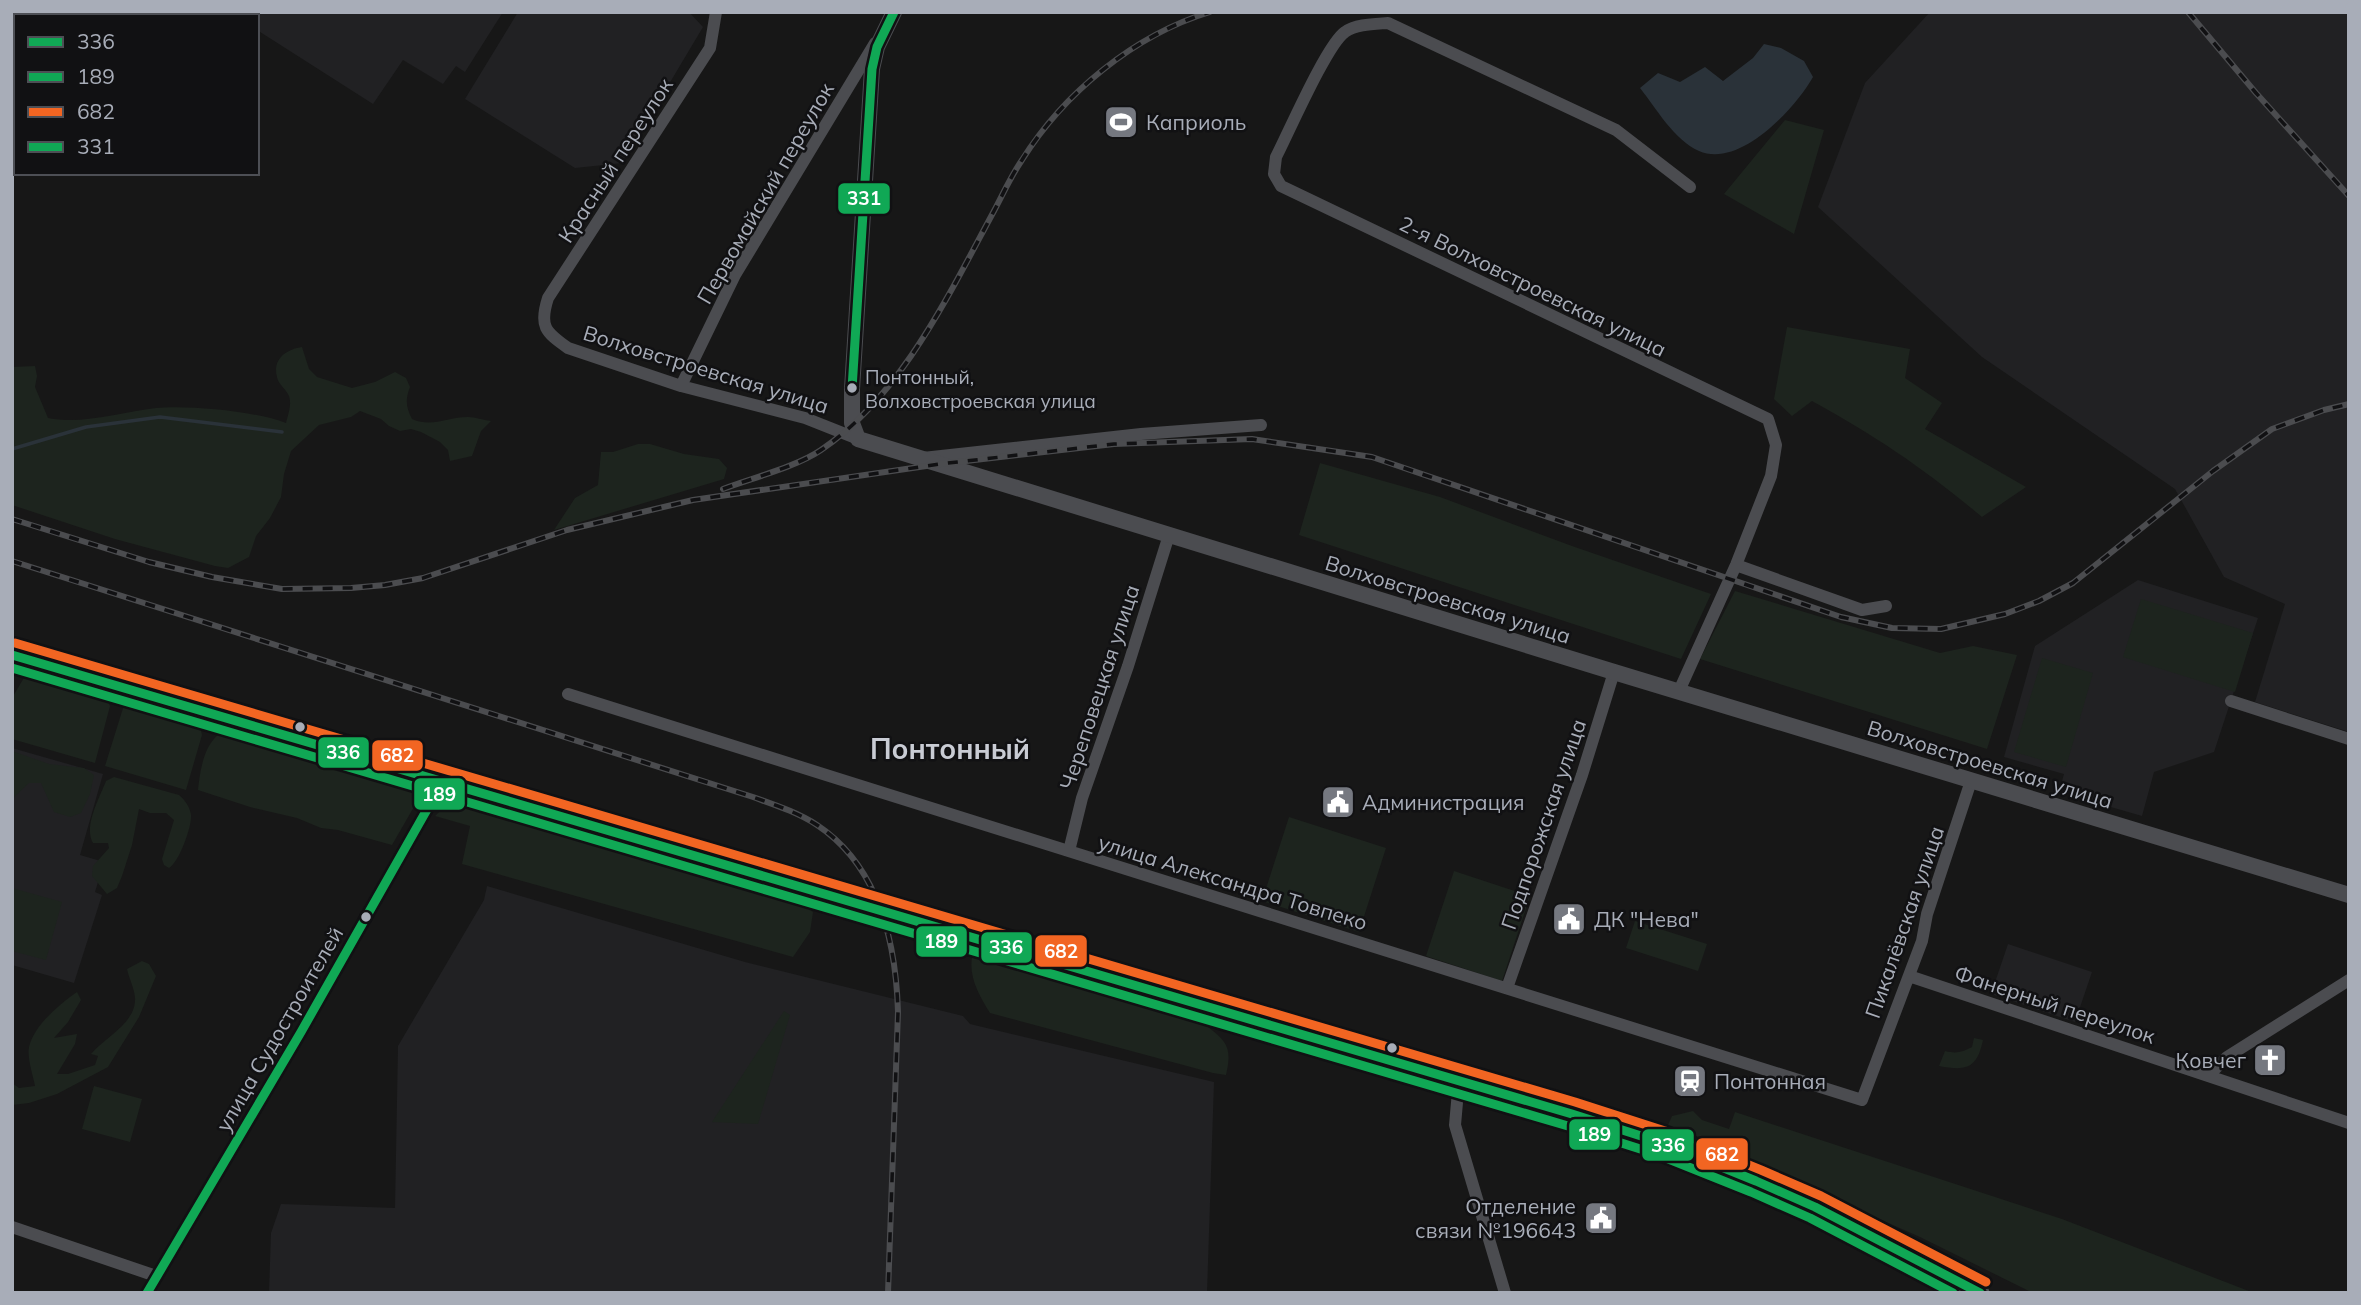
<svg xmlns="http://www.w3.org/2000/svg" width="2361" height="1305" font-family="Mulish,sans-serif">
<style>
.built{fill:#212123}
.green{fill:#1d241e}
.water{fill:#2a3239}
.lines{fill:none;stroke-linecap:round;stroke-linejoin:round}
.stream{stroke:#2a3239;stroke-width:3.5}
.minor{stroke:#4b4c50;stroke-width:12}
.tertiary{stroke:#4b4c50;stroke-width:16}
.primary{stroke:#4d4f52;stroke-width:19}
.rail-casing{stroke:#4b4c4f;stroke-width:6}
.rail{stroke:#111113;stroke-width:3.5;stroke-dasharray:10;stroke-linecap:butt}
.bus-1-casing{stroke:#111113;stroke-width:14}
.bus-2-casing{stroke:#111113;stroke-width:14}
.bus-3-casing{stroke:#111113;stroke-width:14}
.bus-4-casing{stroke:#111113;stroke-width:14}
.bus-1{stroke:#10a855;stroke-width:9}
.bus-2{stroke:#10a855;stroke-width:9}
.bus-3{stroke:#f26522;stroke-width:9}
.bus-4{stroke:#10a855;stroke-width:9}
.bus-dot{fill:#a8adb8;stroke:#111113;stroke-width:2.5}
.labels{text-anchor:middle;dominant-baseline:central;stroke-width:5;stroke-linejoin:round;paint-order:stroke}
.bus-label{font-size:19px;fill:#a8adb8;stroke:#111113;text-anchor:start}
.poi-label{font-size:21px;fill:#a8adb8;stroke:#111113;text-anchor:start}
.street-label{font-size:21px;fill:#a8adb8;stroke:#111113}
.district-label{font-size:28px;font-weight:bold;fill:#c9ccd4;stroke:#111113}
.line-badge{stroke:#111113;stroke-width:2.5}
.badge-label{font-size:19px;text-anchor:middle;font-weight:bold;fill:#fff}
</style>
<rect width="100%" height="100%" fill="#171717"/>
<path class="built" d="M 230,12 L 503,12 L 465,72 L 456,66 L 443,84 L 403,60 L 373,104 L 257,30 L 257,16 L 236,16 Z
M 518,12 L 689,12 L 703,27 L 622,163 L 575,168 L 465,99 Z
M 1930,12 L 2349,12 L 2349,732 L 2255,702 L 2285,604 L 2224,577 L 2175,489 L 1982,357 L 1818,207 L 1865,83 Z
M 2138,580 L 2258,618 L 2214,752 L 2154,772 L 2142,816 L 2059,792 L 2064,774 L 2004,757 L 2035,646 Z
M 12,748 L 103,774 L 80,855 L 104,862 L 95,892 L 102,895 L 74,983 L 12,965 Z
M 487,886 L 745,962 L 963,1016 L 970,1024 L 1214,1082 L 1207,1293 L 269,1293 L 271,1233 L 281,1204 L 395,1208 L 398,1046 L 484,900 Z
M 2008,944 L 2092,972 L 2075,1022 L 1991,994 Z"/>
<path class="green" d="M 1785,120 L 1824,130 L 1794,234 L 1724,194 Z
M 1787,327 L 1910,349 L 1905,378 L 1942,403 L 1925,429 L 2026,487 L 1982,517 C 1926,470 1876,436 1812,401 L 1792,416 L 1774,399 Z
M 302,347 L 309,369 L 317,377 L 352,388 L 375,382 L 395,372 L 406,378 L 410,387 C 405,400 406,407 412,419 C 432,428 447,417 468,417 C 475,417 483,420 491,421 L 481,431 L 472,456 L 450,461 L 448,450 L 440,442 L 421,432 L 411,429 L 400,431 L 389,426 L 381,419 L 360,411 L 351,417 L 319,425 L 291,451 L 284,474 L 281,497 L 270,518 L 256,536 L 249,557 L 228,568 L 215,566 L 115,539 L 12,505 L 12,367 L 35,366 L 37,376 L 35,387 L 48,418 C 83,425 121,412 156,408 C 189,405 255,411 286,423 C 288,415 292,404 289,396 C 286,389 278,384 277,377 C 272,359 287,349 302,347 Z
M 638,444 L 650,444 L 684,454 L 719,459 L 727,468 L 724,479 L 554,530 L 575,498 L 598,485 L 601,452 L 613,452 Z
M 1320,463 L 1440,497 L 1572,546 L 1711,594 L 1681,659 L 1299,535 Z
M 1735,591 L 1940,653 L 1973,646 L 2017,655 L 1987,749 L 1700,659 Z
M 2141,599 L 2253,633 L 2235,692 L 2123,657 Z
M 2042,658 L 2093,673 L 2066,767 L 2014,752 Z
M 25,676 L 69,686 L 107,699 L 110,706 L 95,763 L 12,739 L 12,698 Z
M 124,705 L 134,705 L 200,726 L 202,735 L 186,790 L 105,766 Z
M 223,732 L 409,786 L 417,796 L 415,805 L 392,845 L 338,830 L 321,828 L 297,818 L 250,807 L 198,790 C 200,771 204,741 223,732 Z
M 12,751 L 49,764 L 84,768 L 94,775 L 90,794 L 81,813 L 70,817 L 54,812 L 41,783 L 29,783 L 12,799 Z
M 114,777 L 179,795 C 185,800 190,807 191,815 C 192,827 179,862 169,868 L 164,865 L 162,859 L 174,820 L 166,813 L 150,813 L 139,809 L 132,845 L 122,876 L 117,888 L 107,894 L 92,876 L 93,866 L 109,848 L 108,843 L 93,843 C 83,827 100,797 106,781 Z
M 451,801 L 467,802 L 797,900 L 813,912 L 810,932 L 793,957 L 462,864 L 470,826 L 435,816 Z
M 1289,817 L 1386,848 L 1359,932 L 1262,901 Z
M 1454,871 L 1530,896 L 1502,981 L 1426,956 Z
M 12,888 L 62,902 L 46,960 L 12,951 Z
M 1635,921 L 1707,944 L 1698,971 L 1626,948 Z
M 973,953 L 1208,1027 C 1228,1042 1232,1049 1226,1075 L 1213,1073 L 990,1013 C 979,995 967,975 973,953 Z
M 142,961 L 149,964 L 156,976 L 139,1017 L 108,1067 L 57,1094 L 29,1103 L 12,1105 L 12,1083 L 19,1088 L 35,1086 C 33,1075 27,1058 29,1047 C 34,1025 60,1004 77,992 L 81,1000 L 68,1022 L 54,1038 L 77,1034 L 75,1044 L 57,1074 L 68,1074 L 95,1065 L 98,1056 L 91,1054 C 105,1037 137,1023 135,997 C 134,988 129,978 127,969 Z
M 784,1011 L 790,1015 L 758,1124 L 712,1122 Z
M 1974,1038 L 1983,1040 C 1977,1069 1966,1071 1939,1066 L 1945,1051 C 1957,1054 1962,1052 1972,1047 Z
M 94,1086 L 142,1099 L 130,1142 L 82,1129 Z
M 1693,1111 L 1702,1120 L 1729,1129 L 1735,1112 L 2062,1219 L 2254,1293 L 2033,1293 L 1920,1237 L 1816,1191 L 1665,1132 L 1672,1116 Z"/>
<path class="water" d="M 1764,44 L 1781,48 L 1804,61 L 1813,77 C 1795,109 1739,169 1699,151 C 1674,140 1656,108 1640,88 L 1658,73 L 1680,82 L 1705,67 L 1723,81 L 1753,58 Z"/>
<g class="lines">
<path class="stream" d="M 12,449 L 86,427 L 160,417 L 282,432"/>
<path class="minor" d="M 716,12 L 710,48 L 548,298 C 539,326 545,332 568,348 L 681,386 L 805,418 L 858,439
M 681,386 L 735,275 L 875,43
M 923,458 L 1141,434 L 1261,425
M 1736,565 L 1862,610 L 1886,606
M 1679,691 L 1736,565 L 1771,476 L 1776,445 L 1768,419 L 1281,186 L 1274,174 L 1276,157 C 1288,134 1327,44 1345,32 C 1356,24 1375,24 1388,23 L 1616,130 L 1690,187
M 568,694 L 1862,1100 L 1922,941 L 1927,914 L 1971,781
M 2231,701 L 2349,739
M 1069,851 L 1082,798 L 1128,666 L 1169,535
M 1909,976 L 2349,1123
M 1507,988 L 1582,775 L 1614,672
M 2208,1076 L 2227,1057 L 2349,980
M 1459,1080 L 1455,1125 L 1505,1293
M 12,1227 L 156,1276
M 147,1293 L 301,1032 L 442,783"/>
<path class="tertiary" d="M 894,12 L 877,47 L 872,69 L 852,389 L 852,423 L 858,439 L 1614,672 L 2349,895"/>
<path class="primary" d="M 12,655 L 1061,965 L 1572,1114 L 1660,1142 L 1756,1181 L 1815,1207 L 1980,1293"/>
<g class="rail-casing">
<path id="rail" d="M 2188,12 L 2256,93 L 2349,196
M 723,489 C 752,478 796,467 821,450 C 902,395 949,294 994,211 C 1003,194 1011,176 1022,160 C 1064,93 1134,35 1210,12
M 12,519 L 149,562 L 212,577 L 282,589 L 351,588 L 385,585 L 423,578 L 567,530 L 693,500 L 940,464 L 1114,444 L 1252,439 L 1372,457 L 1841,617 L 1892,628 L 1941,629 L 2005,614 L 2039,601 L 2073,583 L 2213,471 L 2272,429 L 2324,410 L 2349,404
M 12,561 L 753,797 C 775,805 797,812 817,825 C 879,866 896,943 898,1012 L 888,1293"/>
</g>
<use href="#rail" class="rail"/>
<g class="bus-1-casing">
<path id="bus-1" d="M 12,655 L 1572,1114 L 1660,1142 L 1756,1181 L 1815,1207 L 1980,1293
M 147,1293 L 301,1032 L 442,783"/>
</g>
<g class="bus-2-casing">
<path id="bus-2" d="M 12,668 L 1568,1126 L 1656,1154 L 1751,1192 L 1810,1218 L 1953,1293"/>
</g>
<g class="bus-3-casing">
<path id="bus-3" d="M 15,643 L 1575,1102 L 1665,1131 L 1761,1170 L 1821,1196 L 1986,1282"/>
</g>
<g class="bus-4-casing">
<path id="bus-4" d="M 852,389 L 872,69 L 877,47 L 894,12"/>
</g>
<use href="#bus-1" class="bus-1"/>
<use href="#bus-2" class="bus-2"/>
<use href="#bus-3" class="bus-3"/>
<use href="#bus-4" class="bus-4"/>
</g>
<defs>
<g id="stadium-square" transform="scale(1.75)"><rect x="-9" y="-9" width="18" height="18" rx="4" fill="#757880" stroke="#111113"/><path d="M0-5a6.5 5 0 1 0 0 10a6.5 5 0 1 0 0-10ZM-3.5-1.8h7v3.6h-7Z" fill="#fff"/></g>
<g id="civic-square" transform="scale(1.75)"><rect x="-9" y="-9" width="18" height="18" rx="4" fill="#757880" stroke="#111113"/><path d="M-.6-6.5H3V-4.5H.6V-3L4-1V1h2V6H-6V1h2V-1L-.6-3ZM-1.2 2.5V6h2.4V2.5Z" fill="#fff"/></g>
<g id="church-square" transform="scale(1.75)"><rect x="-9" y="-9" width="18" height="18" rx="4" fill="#757880" stroke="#111113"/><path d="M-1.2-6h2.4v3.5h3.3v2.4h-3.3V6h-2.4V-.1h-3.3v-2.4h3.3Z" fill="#fff"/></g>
<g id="station-square" transform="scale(1.75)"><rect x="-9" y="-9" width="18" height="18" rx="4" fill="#757880" stroke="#111113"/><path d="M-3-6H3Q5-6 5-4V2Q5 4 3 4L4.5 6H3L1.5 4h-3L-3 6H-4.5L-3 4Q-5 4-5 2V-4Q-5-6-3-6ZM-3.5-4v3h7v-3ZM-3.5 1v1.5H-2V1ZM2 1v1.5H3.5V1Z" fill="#fff"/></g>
</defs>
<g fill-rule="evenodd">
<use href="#stadium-square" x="1121" y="122"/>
<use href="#civic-square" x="1338" y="802"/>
<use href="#civic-square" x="1569" y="919"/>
<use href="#church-square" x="2270" y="1060"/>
<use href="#station-square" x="1690" y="1081"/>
<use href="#civic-square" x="1601" y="1218"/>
</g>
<g class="bus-dot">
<circle cx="852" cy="388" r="6"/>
<circle cx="300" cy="727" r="6"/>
<circle cx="366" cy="917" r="6"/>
<circle cx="1392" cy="1048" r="6"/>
</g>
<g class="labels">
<g class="bus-label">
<text x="865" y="377">Понтонный,<tspan x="865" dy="24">Волховстроевская улица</tspan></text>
</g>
<g class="poi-label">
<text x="1146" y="122">Каприоль</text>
<text x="1362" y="802">Администрация</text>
<text x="1594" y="919">ДК "Нева"</text>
<text x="2246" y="1060" text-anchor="end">Ковчег</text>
<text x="1714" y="1081">Понтонная</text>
<text x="1576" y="1206" text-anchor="end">Отделение<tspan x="1576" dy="24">связи №196643</tspan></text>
</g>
<g class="street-label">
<text transform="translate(615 160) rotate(-57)">Красный переулок</text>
<text transform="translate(765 193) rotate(-60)">Первомайский переулок</text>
<text transform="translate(1533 286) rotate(26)">2-я Волховстроевская улица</text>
<text transform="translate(706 369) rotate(17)">Волховстроевская улица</text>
<text transform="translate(1448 599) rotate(17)">Волховстроевская улица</text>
<text transform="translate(1099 687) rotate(-72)">Череповецкая улица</text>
<text transform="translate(1990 764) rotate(17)">Волховстроевская улица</text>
<text transform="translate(1543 824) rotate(-71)">Подпорожская улица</text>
<text transform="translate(1233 882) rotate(17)">улица Александра Товпеко</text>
<text transform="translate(1904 922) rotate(-71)">Пикалёвская улица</text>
<text transform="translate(2055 1004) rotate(18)">Фанерный переулок</text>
<text transform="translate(279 1029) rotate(-60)">улица Судостроителей</text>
</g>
<g class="district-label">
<text x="950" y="748">Понтонный</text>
</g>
</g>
<g class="line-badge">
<rect x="837" y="182" width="54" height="33" rx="7" fill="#10a855"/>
<rect x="317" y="736" width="53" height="33" rx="7" fill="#10a855"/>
<rect x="371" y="739" width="53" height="33" rx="7" fill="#f26522"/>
<rect x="413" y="777" width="53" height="34" rx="7" fill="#10a855"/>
<rect x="915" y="925" width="53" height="33" rx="7" fill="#10a855"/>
<rect x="980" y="931" width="53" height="33" rx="7" fill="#10a855"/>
<rect x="1034" y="934" width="54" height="34" rx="7" fill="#f26522"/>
<rect x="1568" y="1118" width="53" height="33" rx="7" fill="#10a855"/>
<rect x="1641" y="1128" width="54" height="34" rx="7" fill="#10a855"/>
<rect x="1695" y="1137" width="54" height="34" rx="7" fill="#f26522"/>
</g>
<g class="badge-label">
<text x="864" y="205">331</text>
<text x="343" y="759">336</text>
<text x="397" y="762">682</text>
<text x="439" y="801">189</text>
<text x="941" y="948">189</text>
<text x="1006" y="954">336</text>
<text x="1061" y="958">682</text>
<text x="1594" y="1141">189</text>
<text x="1668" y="1152">336</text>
<text x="1722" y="1161">682</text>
</g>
<rect width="2361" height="1305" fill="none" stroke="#a8adb8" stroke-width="28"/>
<rect x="14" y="14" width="245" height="161" fill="#111113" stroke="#4d4f55" stroke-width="2"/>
<rect x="28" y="37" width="35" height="10" fill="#10a855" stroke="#4d4f55" stroke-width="2"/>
<text x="77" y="49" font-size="21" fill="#a8adb8">336</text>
<rect x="28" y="72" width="35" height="10" fill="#10a855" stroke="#4d4f55" stroke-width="2"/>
<text x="77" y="84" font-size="21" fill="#a8adb8">189</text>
<rect x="28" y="107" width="35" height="10" fill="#f26522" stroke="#4d4f55" stroke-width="2"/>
<text x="77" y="119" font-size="21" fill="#a8adb8">682</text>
<rect x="28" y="142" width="35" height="10" fill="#10a855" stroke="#4d4f55" stroke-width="2"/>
<text x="77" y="154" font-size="21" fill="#a8adb8">331</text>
</svg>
